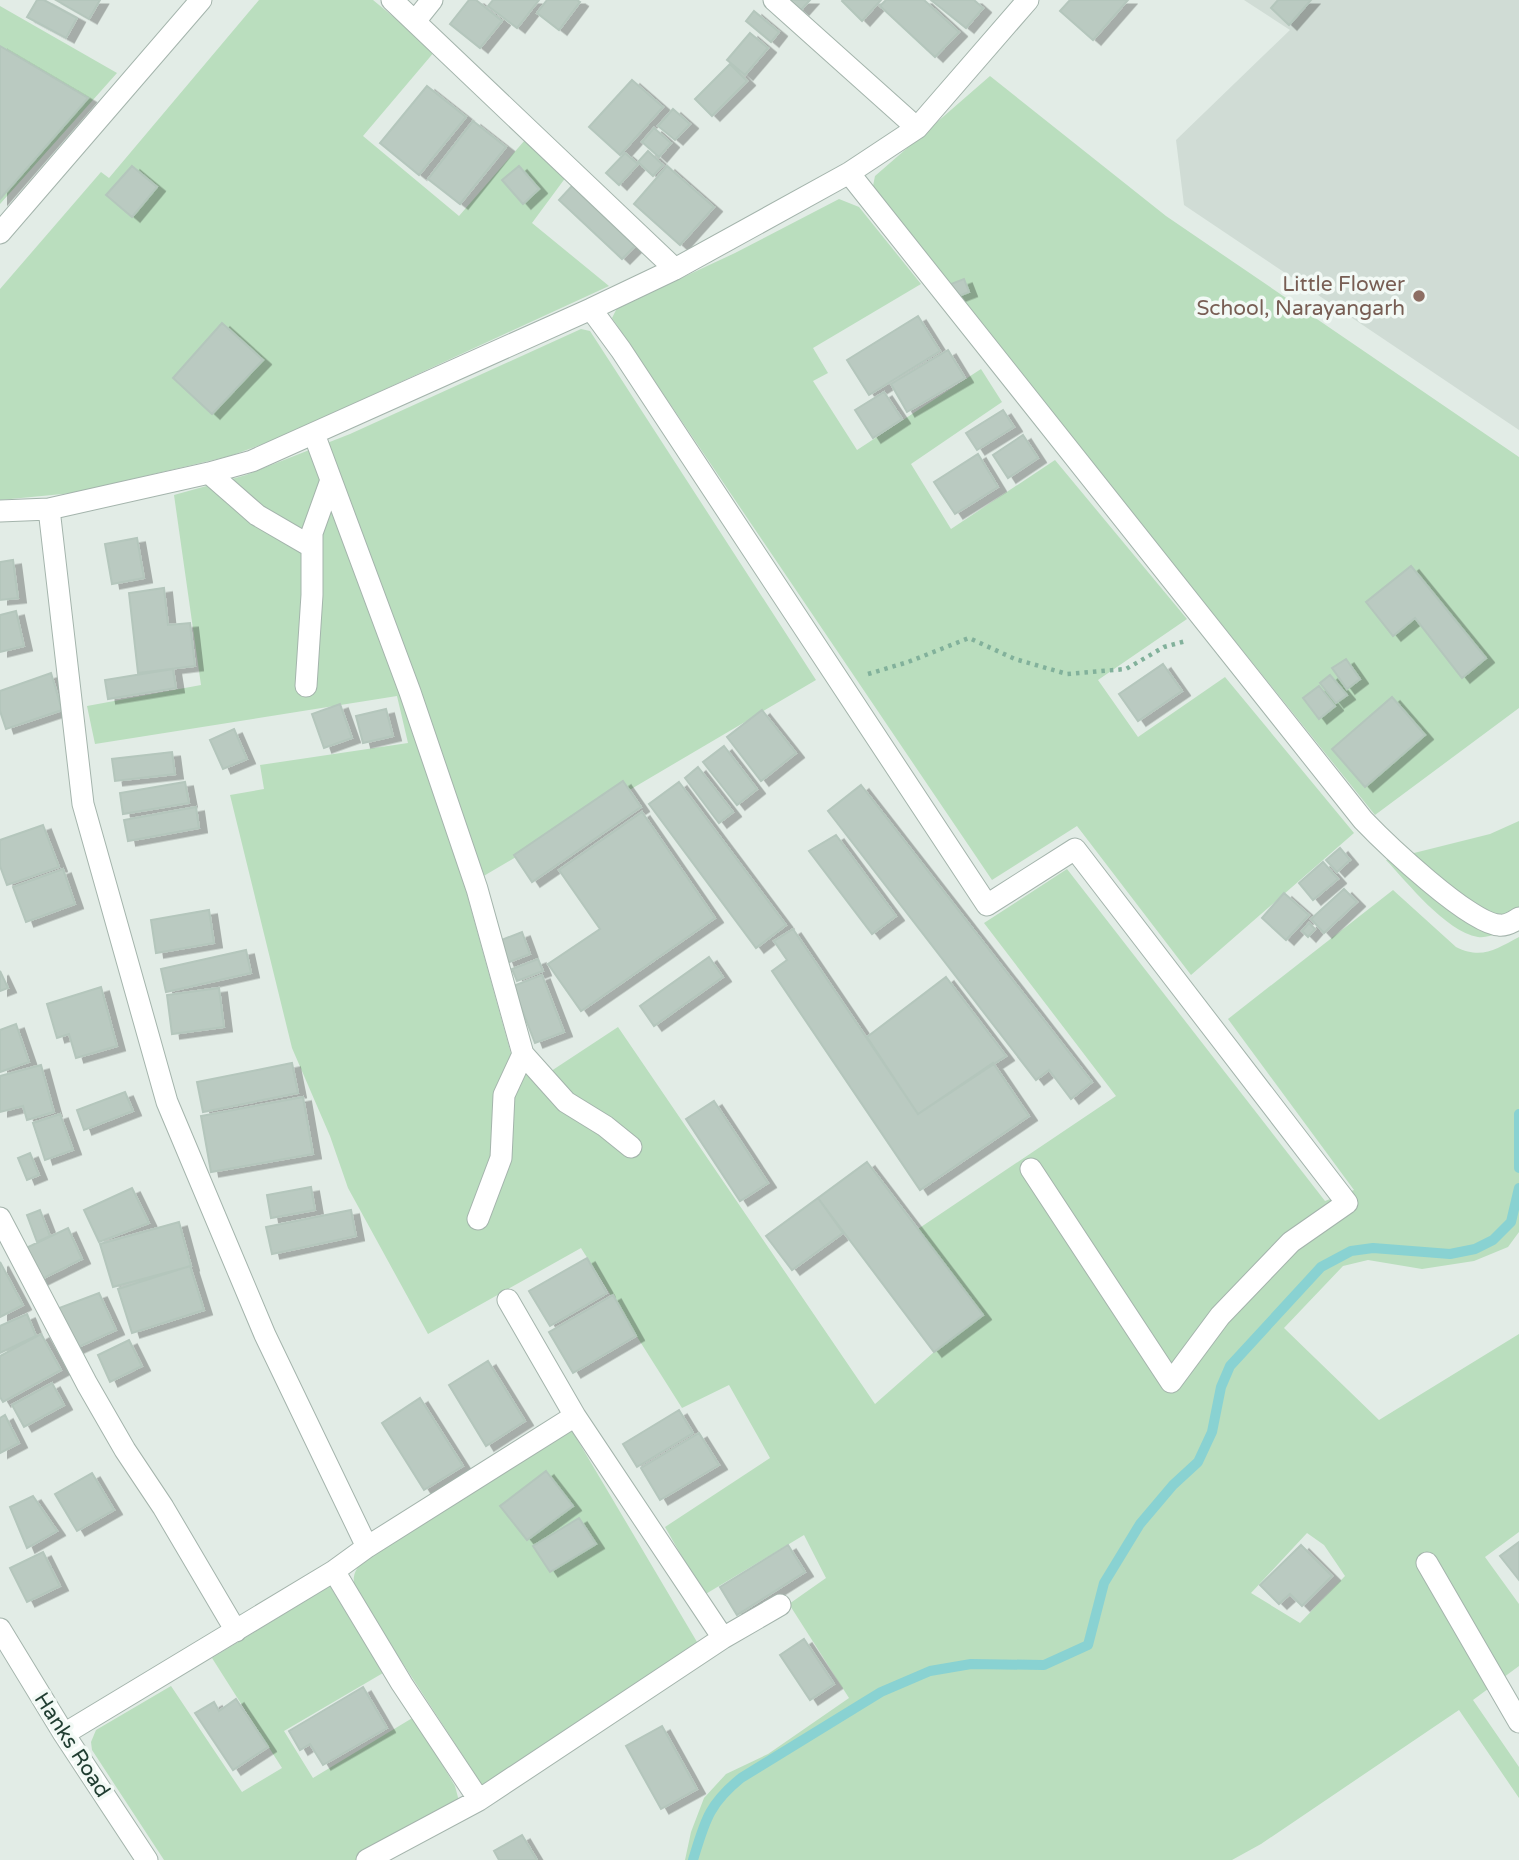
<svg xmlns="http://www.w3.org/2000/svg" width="1519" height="1860" font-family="'Varela Round',sans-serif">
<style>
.built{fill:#d0dcd5}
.green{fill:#badebe;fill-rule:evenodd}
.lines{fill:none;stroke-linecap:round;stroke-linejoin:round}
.stream{stroke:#89d2d2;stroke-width:10}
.building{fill:#bacac1;stroke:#b4c6bc;stroke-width:2;filter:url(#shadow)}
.minor-casing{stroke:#a4b4ac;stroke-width:23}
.path{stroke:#82b19b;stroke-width:4.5;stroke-dasharray:3.5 5;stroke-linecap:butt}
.minor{stroke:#fff;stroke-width:21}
.education-dot{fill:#8d6e63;stroke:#f2f9f5;stroke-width:2.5}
.labels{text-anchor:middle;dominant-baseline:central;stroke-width:7;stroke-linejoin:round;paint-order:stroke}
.education-label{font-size:21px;fill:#785e54;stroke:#f2f9f5;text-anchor:end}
.street-label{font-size:21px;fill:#213e32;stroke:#f2f9f5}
</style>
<defs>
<filter id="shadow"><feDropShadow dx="8" dy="4.5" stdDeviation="0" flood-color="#0004"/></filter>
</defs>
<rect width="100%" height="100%" fill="#e2ece6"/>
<path class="built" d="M 1244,0 L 1519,0 L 1519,430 L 1184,205 L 1176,140 L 1290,30 Z"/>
<path class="green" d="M 259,0 L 373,0 L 435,51 L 363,136 L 459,216 L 525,140 L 566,177 L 532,223 L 609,286 L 279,438 L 230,456 L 73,493 L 0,500 L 0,289 L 101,172 L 109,178 Z
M 0,6 L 117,73 L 0,204 Z
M 990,76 L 1166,216 L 1519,457 L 1519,708 L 1375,815 L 881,201 L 873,186 L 875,176 Z
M 839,199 L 859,207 L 921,284 L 813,348 L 828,373 L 813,381 L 857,450 L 981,369 L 1002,402 L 911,464 L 951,529 L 1055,460 L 1187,619 L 1098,680 L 1138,737 L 1225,677 L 1354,833 L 1191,975 L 1077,826 L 992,880 L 612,318 L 617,308 L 735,253 Z
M 581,329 L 590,331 L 816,680 L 465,887 L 513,1061 L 536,1081 L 618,1027 L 875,1404 L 934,1352 L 983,1315 L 918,1229 L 1116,1096 L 984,923 L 1067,869 L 1325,1201 L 1354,1190 L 1228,1019 L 1393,890 L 1456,947 C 1482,960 1496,949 1519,937 L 1519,1232 L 1508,1247 L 1474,1261 L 1422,1269 L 1368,1260 L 1343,1266 L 1284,1328 L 1379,1420 L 1519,1334 L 1519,1532 L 1485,1557 L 1519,1604 L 1519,1666 L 1473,1700 L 1519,1767 L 1519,1798 L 1459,1710 L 1261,1844 L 1232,1860 L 685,1860 L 691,1832 L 704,1798 L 726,1774 L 768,1754 L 849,1698 L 789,1604 L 826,1578 L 804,1535 L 704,1595 L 665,1527 L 770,1458 L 729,1385 L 682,1408 L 581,1248 L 428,1334 L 348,1188 L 330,1136 L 292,1048 L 230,795 L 264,789 L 260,765 L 408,743 L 397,696 L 95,744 L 87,706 L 201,685 L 174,495 L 246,475 L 350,434 ZM 1307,1533 L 1324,1545 L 1345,1576 L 1300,1623 L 1251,1593 Z
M 1519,821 L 1519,923 C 1508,928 1490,939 1478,937 C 1445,931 1408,883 1386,860 L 1490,834 Z
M 571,1429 L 700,1647 L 482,1785 L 359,1596 C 350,1579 353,1572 365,1558 Z
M 330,1586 L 383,1673 L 284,1731 L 313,1778 L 414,1717 L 455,1786 L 460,1805 L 389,1860 L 164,1860 L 92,1750 L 91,1742 L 96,1730 L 171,1686 L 242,1792 L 282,1768 L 212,1658 Z"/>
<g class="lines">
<path class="stream" d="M 1519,1114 L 1519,1168
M 693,1860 C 705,1821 708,1805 741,1778 L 881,1692 L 930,1671 L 971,1664 L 1044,1665 L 1088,1645 L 1104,1583 L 1140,1524 L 1173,1485 L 1198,1462 L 1212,1432 L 1221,1387 L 1230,1366 L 1321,1267 L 1351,1251 L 1373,1248 L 1450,1254 L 1475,1249 L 1493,1240 L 1511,1222 L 1519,1188"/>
</g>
<path class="building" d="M 37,0 L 44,0 L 77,18 L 66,38 L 27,17 Z
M 56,0 L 100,0 L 89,19 Z
M 469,0 L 476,0 L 502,21 L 480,48 L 450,24 Z
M 493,0 L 539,0 L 517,28 L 488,6 Z
M 547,0 L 577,0 L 580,2 L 559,30 L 537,13 Z
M 789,0 L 810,0 L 801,10 Z
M 843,0 L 881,0 L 862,21 L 842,1 Z
M 886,0 L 924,0 L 959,32 L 935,57 L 880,6 Z
M 931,0 L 974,0 L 983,8 L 966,28 Z
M 1070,0 L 1128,0 L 1093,40 L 1060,11 Z
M 1278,0 L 1311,0 L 1289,25 L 1271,8 Z
M 754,11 L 779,32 L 771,42 L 746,21 Z
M 750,33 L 768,48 L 745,75 L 727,60 Z
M 0,46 L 88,98 L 0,199 Z
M 730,64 L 747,81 L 712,116 L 695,99 Z
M 632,80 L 663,107 L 620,155 L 589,127 Z
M 427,86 L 466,117 L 419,175 L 380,143 Z
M 673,109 L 690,124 L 675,140 L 658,126 Z
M 473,121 L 506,147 L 460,204 L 428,179 Z
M 654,128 L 671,143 L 659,157 L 642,142 Z
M 648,151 L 663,165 L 653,176 L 638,162 Z
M 625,153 L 638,164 L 619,185 L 606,173 Z
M 132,166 L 157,187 L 132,217 L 106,195 Z
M 519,166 L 539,189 L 523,204 L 502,180 Z
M 667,166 L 714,207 L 680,245 L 634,204 Z
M 572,186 L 635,246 L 622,259 L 559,200 Z
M 964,279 L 969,292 L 956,297 L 951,284 Z
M 918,316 L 940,351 L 869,395 L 847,360 Z
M 222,323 L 263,360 L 212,414 L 173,378 Z
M 948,350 L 965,378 L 907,412 L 891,384 Z
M 884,392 L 902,419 L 873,438 L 855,410 Z
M 1003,410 L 1014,427 L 977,450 L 966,433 Z
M 1023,435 L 1038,458 L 1008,478 L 993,455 Z
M 978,454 L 998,487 L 955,514 L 934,482 Z
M 137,538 L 144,578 L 112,584 L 105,544 Z
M 13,560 L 18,598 L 0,600 L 0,562 Z
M 1411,566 L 1486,658 L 1462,678 L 1415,618 L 1393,636 L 1366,602 Z
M 164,588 L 168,625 L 190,623 L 195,666 L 138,673 L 129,593 Z
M 16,611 L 24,646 L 0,652 L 0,615 Z
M 1346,659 L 1360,679 L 1347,689 L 1332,668 Z
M 1163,664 L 1182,691 L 1138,721 L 1119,694 Z
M 173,669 L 176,688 L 108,699 L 105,680 Z
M 51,673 L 62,710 L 6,729 L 0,711 L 0,691 Z
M 1330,675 L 1347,695 L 1336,703 L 1320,683 Z
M 1319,686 L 1335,706 L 1319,719 L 1303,698 Z
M 1392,697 L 1425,735 L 1365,787 L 1332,749 Z
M 340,704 L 352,738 L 324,748 L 312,714 Z
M 386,709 L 393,736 L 363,743 L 356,716 Z
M 762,710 L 796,753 L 761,781 L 727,737 Z
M 234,729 L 247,759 L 223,769 L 210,740 Z
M 724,746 L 757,789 L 737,805 L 703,762 Z
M 172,752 L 175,774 L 115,781 L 112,759 Z
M 698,767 L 733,812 L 719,823 L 685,778 Z
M 623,781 L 641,807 L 532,882 L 514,855 Z
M 185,782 L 189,803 L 123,814 L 120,793 Z
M 679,782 L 786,925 L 756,948 L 649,804 Z
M 861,785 L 1092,1082 L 1071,1099 L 1049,1070 L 1036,1080 L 828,811 Z
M 196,807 L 199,828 L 128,841 L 124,820 Z
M 642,812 L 715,918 L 581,1011 L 548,964 L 600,929 L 559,870 Z
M 43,825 L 59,867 L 7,885 L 0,866 L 0,840 Z
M 836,835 L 896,916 L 872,934 L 809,851 Z
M 1340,848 L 1350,860 L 1337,872 L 1326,860 Z
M 1323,862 L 1338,879 L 1313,900 L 1299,883 Z
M 63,869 L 75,904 L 26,922 L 13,887 Z
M 1344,889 L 1357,902 L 1324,933 L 1311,919 Z
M 1284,893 L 1309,915 L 1286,940 L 1262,918 Z
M 209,910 L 214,943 L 156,953 L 151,920 Z
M 1309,923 L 1315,929 L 1308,937 L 1302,931 Z
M 793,929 L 918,1114 L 993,1063 L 1029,1116 L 920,1190 L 772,971 L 787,960 L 774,941 Z
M 522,932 L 530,954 L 507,963 L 499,941 Z
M 246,950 L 251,973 L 166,992 L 161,969 Z
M 709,957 L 723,977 L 654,1026 L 640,1006 Z
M 538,959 L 543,971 L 517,981 L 512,969 Z
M 0,971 L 8,988 L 0,991 Z
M 542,975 L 564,1032 L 535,1043 L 513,986 Z
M 946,977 L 1006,1056 L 918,1114 L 867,1037 Z
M 101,987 L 117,1046 L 76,1058 L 69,1034 L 57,1038 L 47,1004 Z
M 219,988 L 224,1027 L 172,1034 L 167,995 Z
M 16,1024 L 29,1062 L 0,1072 L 0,1030 Z
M 292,1063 L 298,1093 L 203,1112 L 197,1082 Z
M 41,1065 L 54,1112 L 27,1120 L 23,1106 L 0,1112 L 0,1076 Z
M 125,1092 L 133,1111 L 84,1130 L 77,1110 Z
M 303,1097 L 313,1154 L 211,1172 L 201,1116 Z
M 714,1101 L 768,1183 L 740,1201 L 686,1119 Z
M 60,1114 L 73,1150 L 45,1160 L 33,1123 Z
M 30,1153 L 39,1175 L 27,1180 L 18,1158 Z
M 867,1162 L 983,1315 L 934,1352 L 818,1198 Z
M 311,1187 L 315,1210 L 271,1218 L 267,1195 Z
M 132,1188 L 149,1223 L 99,1242 L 84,1210 Z
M 818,1198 L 843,1233 L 792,1270 L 766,1236 Z
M 40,1210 L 50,1236 L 37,1242 L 27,1215 Z
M 351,1210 L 356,1236 L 272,1254 L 266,1227 Z
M 179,1222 L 191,1266 L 113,1287 L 100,1244 Z
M 68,1228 L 82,1259 L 38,1281 L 22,1250 Z
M 587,1258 L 607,1293 L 550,1326 L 529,1291 Z
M 0,1262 L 23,1305 L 0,1317 Z
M 190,1266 L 204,1310 L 132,1333 L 118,1289 Z
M 99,1293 L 116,1330 L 74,1349 L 54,1310 Z
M 613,1295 L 636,1336 L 573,1373 L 549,1332 Z
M 27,1314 L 36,1336 L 0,1353 L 0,1326 Z
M 41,1334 L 61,1370 L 3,1402 L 0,1397 L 0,1356 Z
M 129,1340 L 142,1366 L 110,1382 L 98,1355 Z
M 488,1361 L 525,1421 L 486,1446 L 449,1385 Z
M 52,1383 L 64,1405 L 24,1427 L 12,1405 Z
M 420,1398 L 463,1466 L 424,1490 L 382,1423 Z
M 679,1410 L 693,1433 L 637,1467 L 623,1444 Z
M 5,1415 L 19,1443 L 0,1453 L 0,1418 Z
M 699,1433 L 719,1465 L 660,1500 L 641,1468 Z
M 546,1471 L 573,1506 L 527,1540 L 500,1506 Z
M 92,1473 L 114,1510 L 77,1531 L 55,1494 Z
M 33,1496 L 57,1531 L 27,1548 L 10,1507 Z
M 579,1518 L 596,1544 L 550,1572 L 533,1546 Z
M 1519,1542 L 1519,1580 L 1500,1556 Z
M 788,1545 L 805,1572 L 737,1615 L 720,1587 Z
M 1301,1545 L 1332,1576 L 1302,1606 L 1290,1594 L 1279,1604 L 1260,1585 Z
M 43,1552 L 60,1586 L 27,1602 L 10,1568 Z
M 804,1639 L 834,1684 L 810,1700 L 780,1655 Z
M 363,1687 L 387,1728 L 323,1765 L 310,1744 L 300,1750 L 289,1731 Z
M 236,1699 L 268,1747 L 233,1770 L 195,1713 L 214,1702 L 219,1711 Z
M 662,1726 L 697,1789 L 661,1809 L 626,1746 Z
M 522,1835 L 537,1860 L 499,1860 L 494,1851 Z"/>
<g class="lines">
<g class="minor-casing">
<path id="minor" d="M 392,0 L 675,269
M 774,0 L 917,128
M 416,20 L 432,0
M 849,173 L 1363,820 C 1385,843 1470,924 1499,925 C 1506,926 1513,922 1519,918
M 0,233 L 201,0
M 591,309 L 621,350 L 987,905 L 1075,849 L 1347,1203 L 1291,1242 L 1220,1316 L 1171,1382 L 1031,1169
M 314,434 L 410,692 L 477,889 L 523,1054 L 504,1095 L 501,1158 L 478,1219
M 209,473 L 257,515 L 312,547
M 49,509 L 83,804 L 167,1102 L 265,1335 L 367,1547
M 0,511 L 49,509 L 209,473 L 252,461 L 591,309 L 675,269 L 849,173 L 917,128 L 1028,0
M 306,686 L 312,595 L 312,533 L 331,480
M 523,1054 L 566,1102 L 605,1126 L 631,1147
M 0,1218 L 87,1384 L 125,1450 L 163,1507 L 236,1631
M 508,1300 L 575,1416
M 1427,1563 L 1519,1722
M 334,1571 L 402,1684 L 479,1800
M 0,1629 L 64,1734 L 147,1860
M 64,1734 L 334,1571 L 367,1547 L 575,1416 L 723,1638
M 367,1860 L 479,1800 L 723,1638 L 780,1605"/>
</g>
<path class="path" d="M 868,674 L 908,662 L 969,638 L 1015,659 L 1067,674 L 1126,669 L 1164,647 L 1186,641"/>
<use href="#minor" class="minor"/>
</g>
<circle class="education-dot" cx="1419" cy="296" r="7"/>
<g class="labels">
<g class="education-label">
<text x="1405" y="284">Little Flower<tspan x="1405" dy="24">School, Narayangarh</tspan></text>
</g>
<g class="street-label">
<text transform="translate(72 1745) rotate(57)">Hanks Road</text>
</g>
</g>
</svg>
